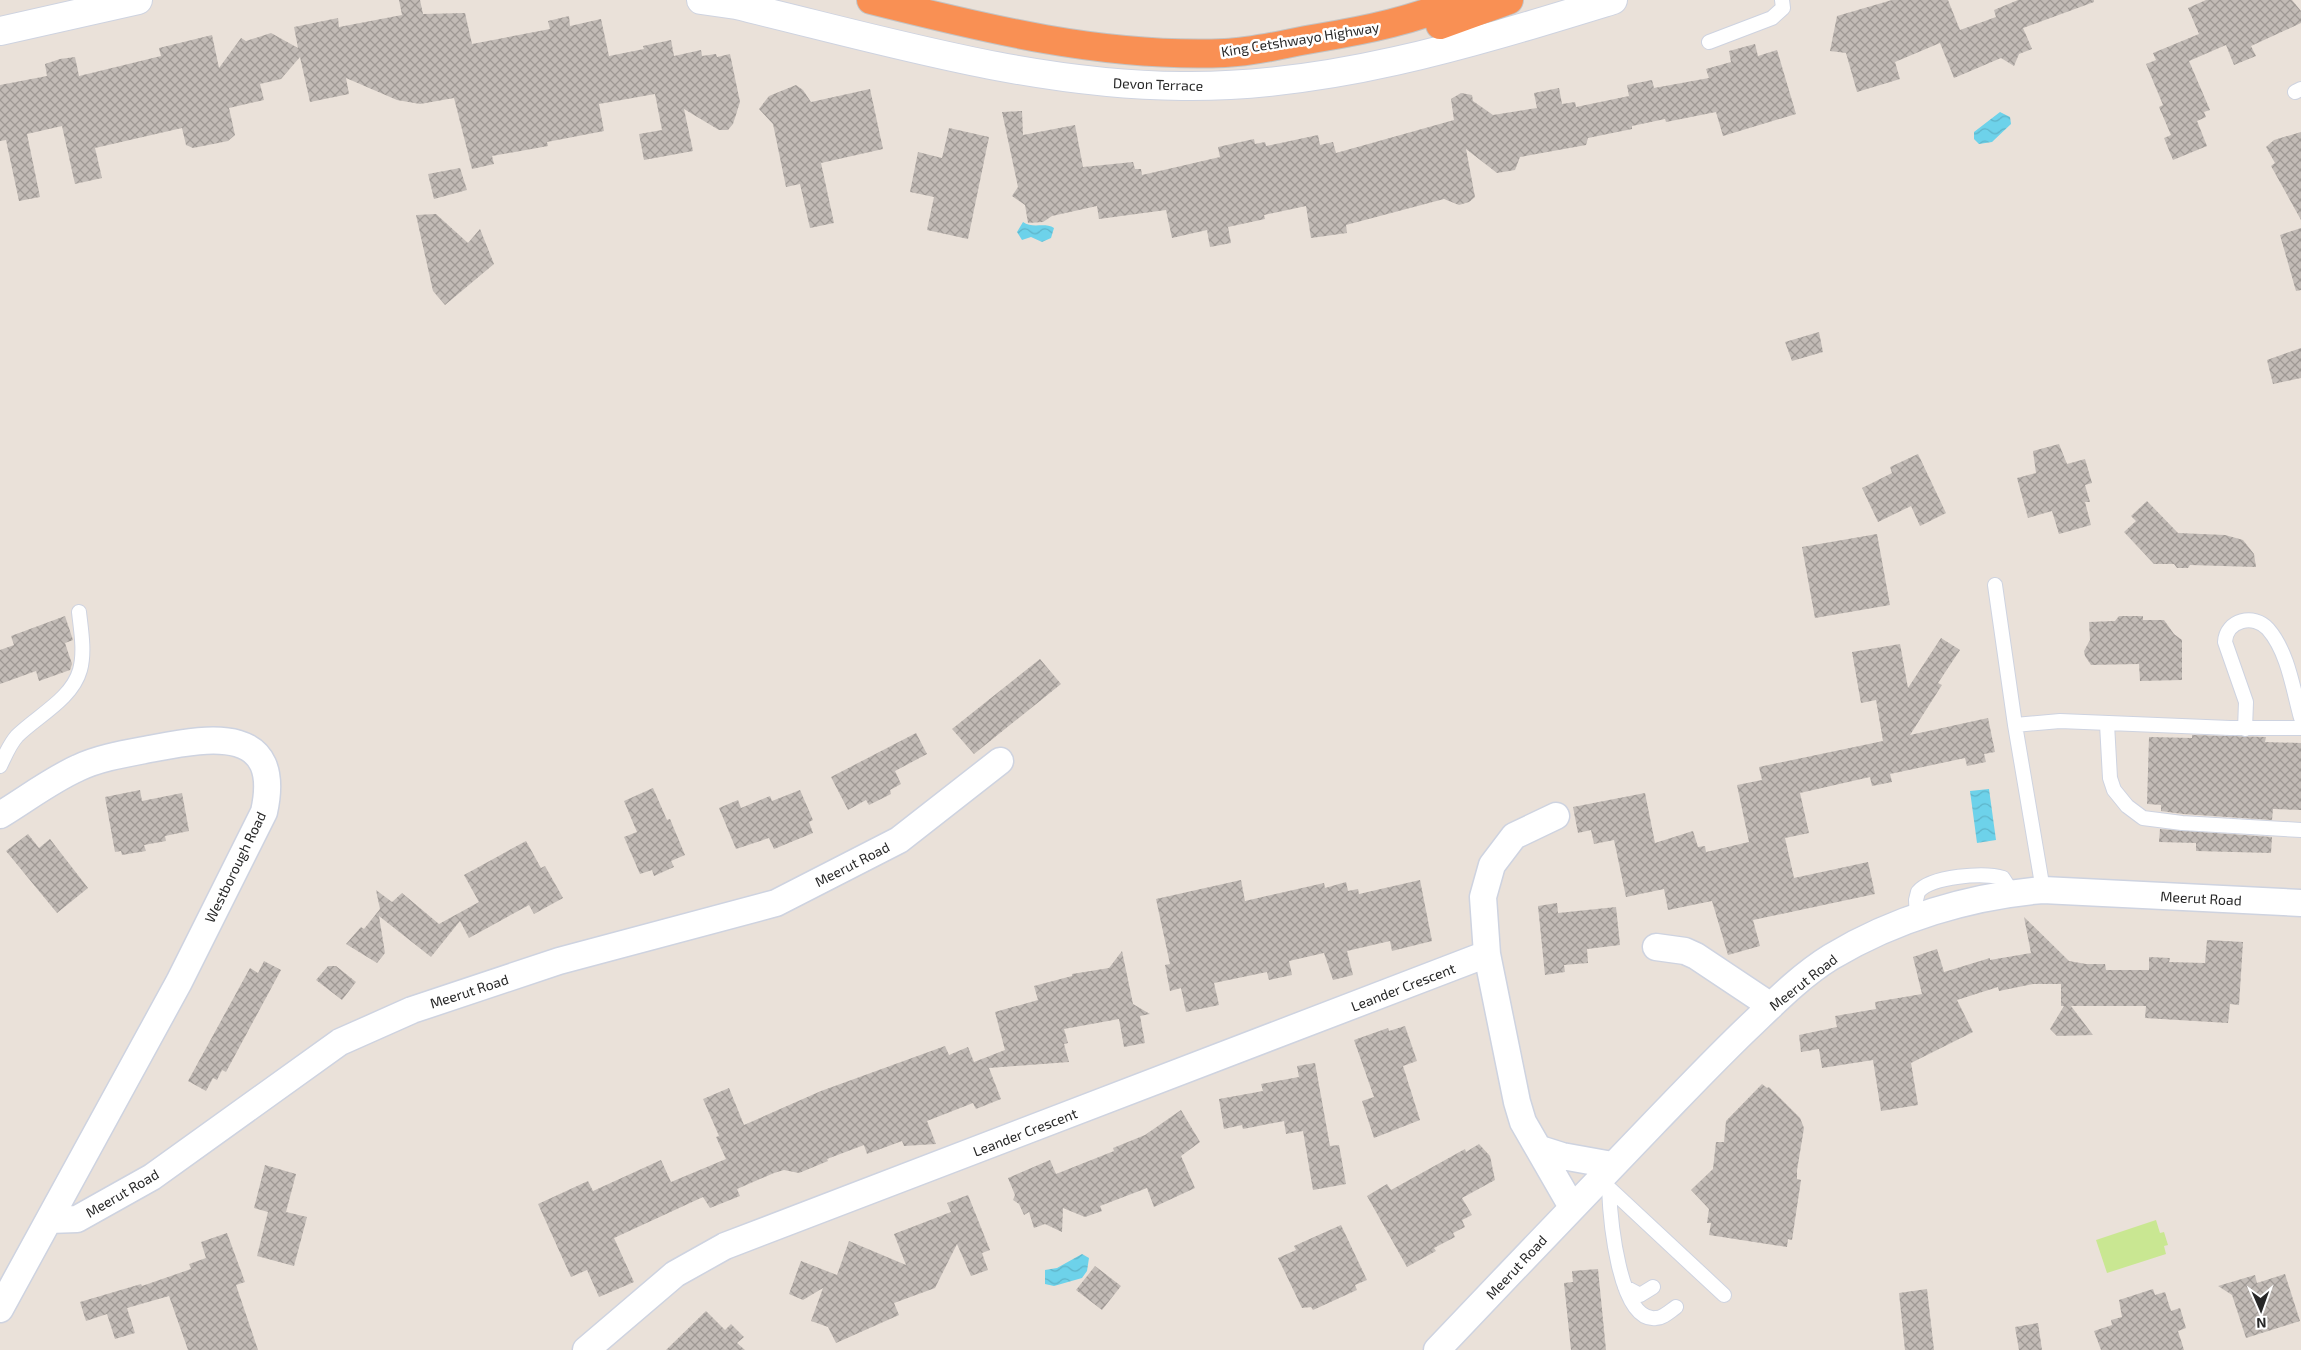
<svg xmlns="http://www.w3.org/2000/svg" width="2301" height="1350" font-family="'Exo 2',sans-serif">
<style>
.pitch{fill:#c9e792}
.water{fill:url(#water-waves)}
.building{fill:url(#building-cross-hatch)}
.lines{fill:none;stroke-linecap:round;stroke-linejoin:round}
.lane-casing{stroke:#ced3e0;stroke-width:16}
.street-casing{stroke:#ced3e0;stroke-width:29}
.secondary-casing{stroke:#ced3e0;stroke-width:30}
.highway-casing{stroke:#c3c3c3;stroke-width:30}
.lane{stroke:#fff;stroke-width:14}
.street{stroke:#fff;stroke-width:26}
.secondary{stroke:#fff;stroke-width:28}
.highway{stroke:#f99054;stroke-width:28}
.labels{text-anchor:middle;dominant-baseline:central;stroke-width:5;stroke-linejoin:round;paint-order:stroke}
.street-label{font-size:14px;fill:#272727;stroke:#fff}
</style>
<defs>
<pattern id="water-waves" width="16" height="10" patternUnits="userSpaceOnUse" patternTransform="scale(1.25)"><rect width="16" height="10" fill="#6dd2ea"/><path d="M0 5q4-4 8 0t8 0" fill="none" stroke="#5eb4c9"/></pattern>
<pattern id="building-cross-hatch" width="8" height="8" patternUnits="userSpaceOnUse" patternTransform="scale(1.25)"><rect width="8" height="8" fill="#c2bbb6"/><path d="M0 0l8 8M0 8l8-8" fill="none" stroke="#9e9894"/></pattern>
</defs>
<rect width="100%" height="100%" fill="#eae1d9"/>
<path class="pitch" d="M 2156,1220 L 2160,1233 L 2164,1232 L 2168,1245 L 2164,1246 L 2166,1254 L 2107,1273 L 2096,1240 Z"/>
<path class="water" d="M 2000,112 L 2010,117 L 2011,124 L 1992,142 L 1979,144 L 1974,139 L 1974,132 Z
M 1023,222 C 1032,229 1045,222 1054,228 L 1051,238 L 1042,242 L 1031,237 L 1022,240 L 1017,232 Z
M 1989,789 L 1996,840 L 1977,843 L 1970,791 Z
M 1082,1254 L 1089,1258 L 1087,1271 L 1082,1278 L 1054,1286 L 1045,1284 L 1045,1270 L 1057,1268 Z"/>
<path class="building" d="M 399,0 L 420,0 L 423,14 L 465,13 L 472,44 L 550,29 L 548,21 L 569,16 L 570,26 L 601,19 L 609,56 L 644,49 L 643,46 L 671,40 L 674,56 L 701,50 L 702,56 L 716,54 L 717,57 L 730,54 L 740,102 L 733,124 L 728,130 L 719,130 L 684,109 L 693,151 L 644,160 L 639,134 L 662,130 L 655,94 L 599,104 L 604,131 L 547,142 L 548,146 L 492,156 L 494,164 L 472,169 L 454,98 L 420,104 L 397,100 L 346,78 L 349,94 L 310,102 L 300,57 L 281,79 L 260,84 L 264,100 L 229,108 L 235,135 L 228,141 L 193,148 L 186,145 L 182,128 L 95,148 L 102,178 L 75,184 L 62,126 L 27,134 L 40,197 L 19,201 L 6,140 L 0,141 L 0,85 L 47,76 L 45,64 L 60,59 L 75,57 L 79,76 L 161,56 L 159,48 L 212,35 L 219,68 L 241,38 L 246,41 L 271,33 L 298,48 L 294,27 L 338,18 L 339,27 L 402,15 Z
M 1892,0 L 1948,0 L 1960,30 L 1996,17 L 1994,10 L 2018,0 L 2094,0 L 2094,2 L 2023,28 L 2032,49 L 2019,54 L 2014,66 L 2001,58 L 1954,78 L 1940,43 L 1895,62 L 1900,79 L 1857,92 L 1846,53 L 1830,51 L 1837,16 Z
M 2206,0 L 2292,0 L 2301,11 L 2301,23 L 2251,46 L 2256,56 L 2234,65 L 2226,45 L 2189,61 L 2210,110 L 2204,112 L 2206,117 L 2197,121 L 2207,146 L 2173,160 L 2164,138 L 2171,135 L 2159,107 L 2163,105 L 2146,64 L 2156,60 L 2153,53 L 2199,34 L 2188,8 Z
M 1755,44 L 1758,56 L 1777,50 L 1796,114 L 1723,136 L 1716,112 L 1666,122 L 1665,119 L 1632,126 L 1632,129 L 1588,138 L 1586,145 L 1520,157 L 1515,170 L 1497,173 L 1466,149 L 1475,197 L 1469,202 L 1459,205 L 1444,199 L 1346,225 L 1347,233 L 1311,238 L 1306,206 L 1264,215 L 1265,219 L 1228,227 L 1231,243 L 1210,247 L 1207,230 L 1172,238 L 1166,210 L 1099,219 L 1097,206 L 1052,216 L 1043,222 L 1028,223 L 1025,205 L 1012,196 L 1018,187 L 1002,112 L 1022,111 L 1023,135 L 1075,125 L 1083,167 L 1133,162 L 1135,169 L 1141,169 L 1142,175 L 1220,157 L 1218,147 L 1254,139 L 1255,144 L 1265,142 L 1266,146 L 1318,135 L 1320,145 L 1333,142 L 1336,153 L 1454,120 L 1451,99 L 1461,93 L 1472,95 L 1473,101 L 1493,115 L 1537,108 L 1534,93 L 1559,88 L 1562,104 L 1575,102 L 1576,107 L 1629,96 L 1627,85 L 1652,80 L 1654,88 L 1709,78 L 1706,69 L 1731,62 L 1729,51 Z
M 796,85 L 803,90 L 811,102 L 870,89 L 883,149 L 821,163 L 834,223 L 810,228 L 800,184 L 786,187 L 773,124 L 759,109 L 769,96 Z
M 949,128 L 989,137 L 968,239 L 927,230 L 934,197 L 910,192 L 918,152 L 942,158 Z
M 2301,132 L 2301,220 L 2271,166 L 2275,163 L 2266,147 L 2274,140 Z
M 460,168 L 467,190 L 434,199 L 428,174 Z
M 436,214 L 468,243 L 480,229 L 494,264 L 445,305 L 433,291 L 416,215 Z
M 2301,228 L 2301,290 L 2296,291 L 2280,235 Z
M 1819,332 L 1823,352 L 1792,361 L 1785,342 Z
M 2301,348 L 2301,378 L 2273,384 L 2267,360 Z
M 2059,444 L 2067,464 L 2085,459 L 2092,483 L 2085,485 L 2090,502 L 2085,502 L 2091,525 L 2059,534 L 2052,511 L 2028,518 L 2017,478 L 2036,473 L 2033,451 Z
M 1918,454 L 1946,513 L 1920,526 L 1911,506 L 1878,522 L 1862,488 L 1892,473 L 1890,467 Z
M 2147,501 L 2178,533 L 2225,535 L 2243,540 L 2254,554 L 2256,567 L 2190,565 L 2188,568 L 2177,568 L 2174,564 L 2154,564 L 2124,532 L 2136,521 L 2131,516 Z
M 1877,534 L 1890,605 L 1815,618 L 1802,547 Z
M 65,616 L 73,640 L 65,643 L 72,664 L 70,670 L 39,681 L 36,671 L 0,684 L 0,650 L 14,645 L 11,636 Z
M 2119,616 L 2143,616 L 2143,620 L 2164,620 L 2174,634 L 2182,640 L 2182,680 L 2140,681 L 2139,664 L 2091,665 L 2085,656 L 2084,651 L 2090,640 L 2089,622 L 2115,621 Z
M 1941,638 L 1960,650 L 1938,683 L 1942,685 L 1910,735 L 1988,718 L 1995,752 L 1984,754 L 1986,762 L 1967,766 L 1965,758 L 1890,774 L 1892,782 L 1872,786 L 1870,777 L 1800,793 L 1809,833 L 1785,838 L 1794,878 L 1868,862 L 1875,894 L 1753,920 L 1760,946 L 1728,955 L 1712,901 L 1668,910 L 1664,889 L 1626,897 L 1614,840 L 1594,844 L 1591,830 L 1578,833 L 1573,807 L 1645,793 L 1655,843 L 1693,831 L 1698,847 L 1705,846 L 1706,852 L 1749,842 L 1737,785 L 1762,780 L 1759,767 L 1883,741 L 1876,700 L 1861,703 L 1852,652 L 1900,644 L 1908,688 Z
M 1040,659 L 1061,684 L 974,754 L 952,729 Z
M 916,733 L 927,754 L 895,771 L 901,784 L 890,790 L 891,794 L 869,805 L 866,800 L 848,810 L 831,777 Z
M 2192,735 L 2266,737 L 2265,742 L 2301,743 L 2301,810 L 2273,809 L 2272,820 L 2183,814 L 2161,811 L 2161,805 L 2147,804 L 2149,737 L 2192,738 Z
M 653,788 L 667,820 L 670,819 L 685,855 L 671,861 L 674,867 L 654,876 L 652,870 L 640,874 L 624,837 L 637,832 L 624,801 Z
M 140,790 L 142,801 L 182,793 L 189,831 L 165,836 L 166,841 L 144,845 L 146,851 L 122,855 L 121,851 L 115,852 L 105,797 Z
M 800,790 L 813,820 L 809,822 L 813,833 L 774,849 L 769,838 L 736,849 L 719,808 L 738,800 L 741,808 L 770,796 L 772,801 Z
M 2160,829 L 2272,837 L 2271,853 L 2196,851 L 2196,843 L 2159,842 Z
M 28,834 L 39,848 L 50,839 L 88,888 L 57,913 L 6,851 Z
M 526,841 L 541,868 L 545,866 L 563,898 L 534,914 L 529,905 L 469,938 L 460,921 L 431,957 L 379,916 L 385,953 L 377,963 L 346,944 L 361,927 L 364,929 L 380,909 L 376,890 L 392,902 L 402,893 L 439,924 L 479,902 L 464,875 Z
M 1241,880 L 1245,901 L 1324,883 L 1325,888 L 1346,882 L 1348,891 L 1358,889 L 1359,894 L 1420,880 L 1432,941 L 1392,951 L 1390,941 L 1347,951 L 1353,975 L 1333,980 L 1324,953 L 1289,961 L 1292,975 L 1269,980 L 1267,972 L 1214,983 L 1219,1005 L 1186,1012 L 1181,988 L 1170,991 L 1165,965 L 1170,964 L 1156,899 Z
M 1557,903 L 1558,913 L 1616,907 L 1620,945 L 1587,949 L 1588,963 L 1564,965 L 1565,972 L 1545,975 L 1538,906 Z
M 2024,917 L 2069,961 L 2086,964 L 2105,964 L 2106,970 L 2149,970 L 2149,957 L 2170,958 L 2169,962 L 2205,963 L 2207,940 L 2243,942 L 2239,1005 L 2230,1004 L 2228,1023 L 2145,1018 L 2146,1006 L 2071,1006 L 2093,1035 L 2057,1036 L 2050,1029 L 2064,1006 L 2061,1006 L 2061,984 L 2033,984 L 1999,991 L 1998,987 L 1957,1000 L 1973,1032 L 1911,1063 L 1918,1105 L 1881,1111 L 1873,1060 L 1822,1068 L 1819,1049 L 1801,1052 L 1799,1035 L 1837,1027 L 1835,1016 L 1876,1009 L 1875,1002 L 1922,994 L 1913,957 L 1937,949 L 1944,972 L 1990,958 L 1990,960 L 2031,953 Z
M 1122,951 L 1133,1004 L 1150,1014 L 1140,1016 L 1145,1043 L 1124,1047 L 1119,1019 L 1064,1029 L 1068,1043 L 1064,1044 L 1069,1062 L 989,1068 L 1001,1099 L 976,1109 L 973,1103 L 927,1121 L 936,1144 L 904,1146 L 902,1141 L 867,1154 L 864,1145 L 827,1159 L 828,1161 L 799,1173 L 784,1170 L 774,1173 L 737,1189 L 740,1196 L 710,1208 L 703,1197 L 614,1238 L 634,1282 L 599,1297 L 587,1270 L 571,1277 L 538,1204 L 588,1181 L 593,1191 L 661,1160 L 671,1182 L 726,1159 L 716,1137 L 719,1136 L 703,1099 L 729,1088 L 744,1125 L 821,1091 L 945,1046 L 949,1055 L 968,1047 L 974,1062 L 1005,1050 L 995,1012 L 1038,1000 L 1034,986 L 1072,976 L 1072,974 L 1109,968 Z
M 264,961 L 281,970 L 226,1072 L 222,1070 L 217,1080 L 213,1078 L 206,1091 L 188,1081 L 250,968 L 258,973 Z
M 328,966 L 336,966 L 356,982 L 342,1000 L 316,980 Z
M 1405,1026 L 1417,1061 L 1403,1066 L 1420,1120 L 1374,1138 L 1362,1101 L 1374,1097 L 1354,1040 L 1388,1028 L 1389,1031 Z
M 1315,1063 L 1330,1146 L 1339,1145 L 1346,1184 L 1313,1190 L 1303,1131 L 1286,1134 L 1284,1121 L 1243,1129 L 1242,1125 L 1224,1129 L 1219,1099 L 1263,1091 L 1261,1084 L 1299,1077 L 1297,1066 Z
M 1762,1084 L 1767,1088 L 1769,1087 L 1800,1118 L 1804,1128 L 1797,1170 L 1797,1179 L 1801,1180 L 1792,1240 L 1788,1239 L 1787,1247 L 1709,1235 L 1711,1223 L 1707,1223 L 1709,1209 L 1691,1190 L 1713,1169 L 1716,1142 L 1724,1142 L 1726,1121 Z
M 1181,1110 L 1200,1142 L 1181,1156 L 1195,1188 L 1154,1207 L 1147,1188 L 1100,1206 L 1102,1211 L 1085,1217 L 1063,1208 L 1062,1232 L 1045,1224 L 1034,1228 L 1029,1212 L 1024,1215 L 1019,1204 L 1013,1200 L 1015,1195 L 1008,1178 L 1050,1160 L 1056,1174 L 1114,1151 L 1113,1148 L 1145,1135 Z
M 1479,1144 L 1490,1156 L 1495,1180 L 1462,1198 L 1472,1215 L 1462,1220 L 1465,1227 L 1453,1233 L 1455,1237 L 1434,1248 L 1436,1251 L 1407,1267 L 1367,1196 L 1387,1184 L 1391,1190 L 1465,1149 L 1466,1152 Z
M 265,1165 L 296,1174 L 286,1212 L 307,1217 L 294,1266 L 257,1256 L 268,1212 L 254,1208 Z
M 968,1195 L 990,1250 L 982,1253 L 988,1270 L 971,1276 L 957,1244 L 935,1288 L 894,1303 L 899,1315 L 836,1343 L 828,1327 L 811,1321 L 823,1288 L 803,1300 L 789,1294 L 801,1261 L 837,1275 L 849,1241 L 906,1265 L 894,1234 L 951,1212 L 947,1203 Z
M 1341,1225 L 1367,1280 L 1355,1285 L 1357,1290 L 1313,1310 L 1311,1307 L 1302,1308 L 1278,1258 L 1296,1250 L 1294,1246 Z
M 227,1233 L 245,1282 L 236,1285 L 258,1350 L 188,1350 L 169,1296 L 127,1308 L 135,1333 L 115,1339 L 107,1314 L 86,1321 L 80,1302 L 141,1284 L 142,1286 L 191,1269 L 189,1264 L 206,1258 L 201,1242 Z
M 1095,1266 L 1121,1286 L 1102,1310 L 1076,1290 Z
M 1598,1269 L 1606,1350 L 1571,1350 L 1564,1283 L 1573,1282 L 1572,1271 Z
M 2285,1274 L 2300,1321 L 2246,1338 L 2232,1295 L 2218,1286 L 2255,1275 L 2257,1283 Z
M 1927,1289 L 1934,1350 L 1905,1350 L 1899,1293 Z
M 2153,1289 L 2155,1295 L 2165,1292 L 2171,1311 L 2180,1308 L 2186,1328 L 2178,1331 L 2184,1350 L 2101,1350 L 2094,1331 L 2112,1325 L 2111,1320 L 2122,1317 L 2119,1300 Z
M 706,1311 L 725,1330 L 731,1324 L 744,1337 L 737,1343 L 745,1350 L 666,1350 Z
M 2038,1323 L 2042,1350 L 2019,1350 L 2015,1327 Z"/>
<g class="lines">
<g class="lane-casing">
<path id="lane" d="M 1709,42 L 1772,18 L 1783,8 L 1782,0
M 2295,92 L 2301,89
M 1995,585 L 2015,725 L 2043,890
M 2107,724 L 2110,778 L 2114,790 L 2127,806 L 2143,818 L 2182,823 L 2301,830
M 2015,725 L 2060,721 L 2230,728 L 2301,728
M 2245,729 L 2246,702 L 2225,642 C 2226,620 2254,613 2268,629 C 2288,652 2293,689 2301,718
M 0,766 C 5,756 9,745 17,736 C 37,716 72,699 80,670 C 85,652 81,630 79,612
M 1917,918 L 1916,900 L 1918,892 C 1931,876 1985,872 2003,878 L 2012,892
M 1607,1186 L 1724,1295
M 1609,1188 C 1610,1214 1618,1323 1656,1318 C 1663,1318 1670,1311 1676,1307
M 1625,1287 L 1640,1295 L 1653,1287"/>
</g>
<g class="street-casing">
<path id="street" d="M 0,815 C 25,800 51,780 78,768 C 101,757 130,753 155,748 C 212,737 283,726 264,812 L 179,982 L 0,1309
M 1556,816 L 1514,836 L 1492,865 L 1483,897 L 1487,954 L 1517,1102 L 1523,1122 L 1572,1207
M 1656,947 L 1685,951 L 1696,956 L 1771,1006
M 1540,1149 L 1562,1156 L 1612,1165
M 49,1220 L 77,1219 L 152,1177 L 340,1042 L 412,1010 L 559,961 L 776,903 L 899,840 L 1000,761
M 586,1350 L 675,1274 L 725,1246 L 1487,954
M 1437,1350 C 1509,1274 1581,1199 1654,1123 C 1687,1089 1719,1055 1753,1023 C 1778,999 1802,975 1831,957 C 1894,919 1970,896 2043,890 L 2301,903"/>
</g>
<g class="secondary-casing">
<path id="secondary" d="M 701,0 L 736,5 C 883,40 1031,85 1182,86 C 1330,88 1473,43 1613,0
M 0,31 L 138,0"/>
</g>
<g class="highway-casing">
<path id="highway" d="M 871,0 C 986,29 1104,58 1225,53 C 1256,52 1287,43 1318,38 C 1366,30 1415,20 1460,0
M 1440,25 L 1509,0"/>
</g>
<use href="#lane" class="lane"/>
<use href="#street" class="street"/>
<use href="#secondary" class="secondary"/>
<use href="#highway" class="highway"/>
</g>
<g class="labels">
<g class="street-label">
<text transform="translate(1300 39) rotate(-9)">King Cetshwayo Highway</text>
<text transform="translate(1158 84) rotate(2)">Devon Terrace</text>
<text transform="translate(852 864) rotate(-27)">Meerut Road</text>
<text transform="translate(235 867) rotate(-64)">Westborough Road</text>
<text transform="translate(2201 898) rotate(3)">Meerut Road</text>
<text transform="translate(1803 982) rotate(-38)">Meerut Road</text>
<text transform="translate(1403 987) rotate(-21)">Leander Crescent</text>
<text transform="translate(469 991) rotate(-18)">Meerut Road</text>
<text transform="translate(1025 1132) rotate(-21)">Leander Crescent</text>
<text transform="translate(122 1193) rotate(-30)">Meerut Road</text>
<text transform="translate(1516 1267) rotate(-47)">Meerut Road</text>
</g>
</g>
<g transform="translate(2261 1310) rotate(178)" stroke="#ffffff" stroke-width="4" paint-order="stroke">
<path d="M0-4L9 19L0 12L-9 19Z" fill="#272727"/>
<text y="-8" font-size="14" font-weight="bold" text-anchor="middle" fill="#272727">N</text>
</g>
</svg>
